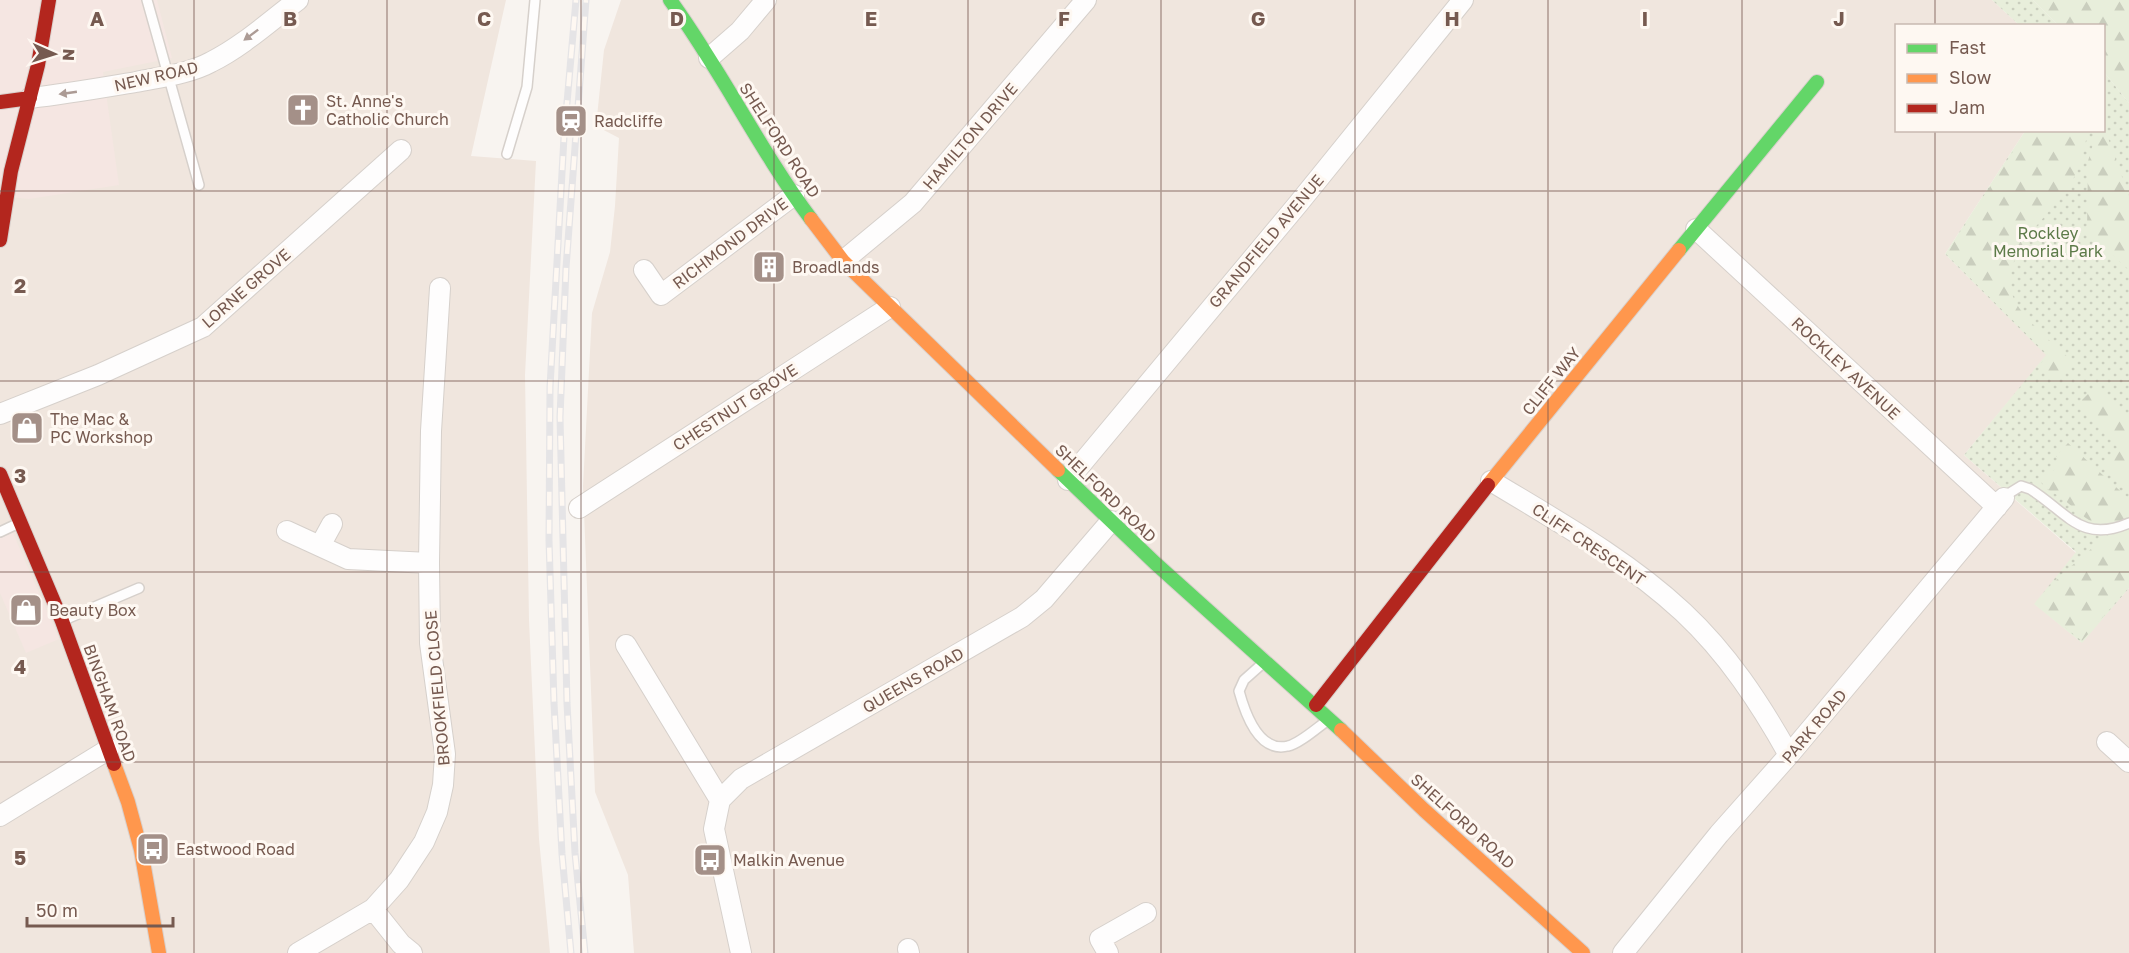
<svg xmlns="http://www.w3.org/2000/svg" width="2129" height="953" font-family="'Golos Text',sans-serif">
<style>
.residential{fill:#f0e6de}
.commercial{fill:#f5e6e2}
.grass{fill:url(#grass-dots)}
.forest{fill:url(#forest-firs)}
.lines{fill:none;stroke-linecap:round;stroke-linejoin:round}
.lane-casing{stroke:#d6d0cb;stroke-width:12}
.street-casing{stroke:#d6d0cb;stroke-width:22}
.fast-casing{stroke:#d8d0cc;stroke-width:16}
.slow-casing{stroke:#d8d0cc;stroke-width:16}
.jam-casing{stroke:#d8d0cc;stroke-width:16}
.lane{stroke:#fefdfd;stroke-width:9}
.street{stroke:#fefdfd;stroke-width:20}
.fast{stroke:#63d668;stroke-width:14}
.slow{stroke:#ff974d;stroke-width:14}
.jam{stroke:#b3261e;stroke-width:14}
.rail-casing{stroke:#e5e4e6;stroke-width:7}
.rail{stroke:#fef8f2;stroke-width:4.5;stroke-dasharray:14;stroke-linecap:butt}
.oneway{fill:#ac9b95}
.grid{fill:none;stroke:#765a50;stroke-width:1.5;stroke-opacity:0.55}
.labels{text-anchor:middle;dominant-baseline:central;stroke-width:6;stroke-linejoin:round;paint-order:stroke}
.street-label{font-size:16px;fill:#765a50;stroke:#fef8f2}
.poi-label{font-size:16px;fill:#765a50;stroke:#fef8f2;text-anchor:start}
.park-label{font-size:16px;fill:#5c7a48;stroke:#fef8f2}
.grid-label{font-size:20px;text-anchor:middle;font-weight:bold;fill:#765a50;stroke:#fef8f2;stroke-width:6;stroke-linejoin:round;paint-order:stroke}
</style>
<defs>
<pattern id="grass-dots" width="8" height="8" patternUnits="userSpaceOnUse" patternTransform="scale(1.5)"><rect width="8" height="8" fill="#e8eedb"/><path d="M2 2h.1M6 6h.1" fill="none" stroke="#cacebe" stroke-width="1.8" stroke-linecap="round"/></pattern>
<pattern id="forest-firs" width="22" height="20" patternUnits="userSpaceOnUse" patternTransform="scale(1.5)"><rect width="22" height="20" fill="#e8eedb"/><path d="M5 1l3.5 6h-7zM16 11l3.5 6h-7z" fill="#cacebe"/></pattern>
</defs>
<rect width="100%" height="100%" fill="#f8f4f0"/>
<path class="residential" d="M 0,0 L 506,0 L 471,156 L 536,161 L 525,375 L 529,620 L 539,839 L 550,953 L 0,953 Z
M 621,0 L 1992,0 L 2019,25 L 1896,26 L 1896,130 L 2025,131 L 1945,254 L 2047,355 L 1964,455 L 2076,553 L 2035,604 L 2081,642 L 2129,588 L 2129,953 L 634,953 L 628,875 L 595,792 L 583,486 L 592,313 L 610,252 L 615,206 L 619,138 L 596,126 L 604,50 Z"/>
<path class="commercial" d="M 0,0 L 157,0 L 172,58 L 103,72 L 119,185 L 29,199 L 0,196 Z
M 13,533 L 59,639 L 26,653 L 0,593 L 0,538 Z"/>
<path class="grass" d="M 1992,0 L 2033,0 L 2058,25 L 2019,25 Z
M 2104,72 L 2129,103 L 2129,588 L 2082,643 L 2034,604 L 2076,552 L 1964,455 L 2046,355 L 1945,254 L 2025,131 L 2104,130 Z"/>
<path class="forest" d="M 2033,0 L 2129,0 L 2129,103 L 2104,72 L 2104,26 L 2058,25 Z
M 2104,127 L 2129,196 L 2129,270 L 2087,232 L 2088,161 L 2097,131 L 2104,130 Z
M 2027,130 L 2088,131 C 2084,149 2081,166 2071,183 C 2051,216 1993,257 2015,301 C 2025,321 2058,347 2075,364 L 2060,379 L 2053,379 L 2038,367 L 2048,355 L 1946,254 Z
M 2095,387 L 2129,421 L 2129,488 L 2104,465 L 2119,449 L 2083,410 L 2082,400 Z
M 2068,443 L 2129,499 L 2129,517 C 2098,537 2084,516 2062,498 C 2055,493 2043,489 2041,480 L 2044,474 L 2050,475 L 2061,461 L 2056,456 Z
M 2129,528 L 2129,587 L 2082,641 L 2036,604 L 2062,574 L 2090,550 L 2100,538 Z"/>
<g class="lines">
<g class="lane-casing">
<path id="lane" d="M 147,0 L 199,185
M 507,154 L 527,87 L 535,0
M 2004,498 L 2008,494 L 2021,486 L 2030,489 C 2067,512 2081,544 2129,523
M 0,532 L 19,523
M 64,620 L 139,588
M 1262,664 L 1244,680 L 1239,691 C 1245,713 1259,753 1288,746 C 1299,744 1318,727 1328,720"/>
</g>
<g class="street-casing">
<path id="street" d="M 709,58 L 740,31 L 766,0
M 30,98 C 66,94 100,88 136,82 C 160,77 189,74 211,62 C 243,46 270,21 298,0
M 1696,229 L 1997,507
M 843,261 L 913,203 L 1086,0
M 644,270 L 661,295 L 794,195
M 0,414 L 98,375 L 203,327 L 401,150
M 1068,480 L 1298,204 L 1463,0
M 1491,481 C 1557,521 1626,559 1683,612 C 1727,653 1760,703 1789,755
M 579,508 L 890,307
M 287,531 L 348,559 L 429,563
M 320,546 L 332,524
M 626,645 L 720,800
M 2107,742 L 2129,762
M 0,816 L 109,749
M 373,909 L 401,944 L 412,953
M 908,949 L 909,953
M 298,953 L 373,909 L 399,880 L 424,842 L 437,812 L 443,785 L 445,754 L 430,643 L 429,563 L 431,431 L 440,288
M 741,953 L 714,829 L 720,800 L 741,779 L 1022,617 L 1044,599 L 1111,521
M 1108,953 L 1100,939 L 1146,913
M 1623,953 L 1719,834 L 1789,755 L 2004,498"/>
</g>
<g class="fast-casing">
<path id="fast" d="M 670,0 C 721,70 759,149 811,219
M 1679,250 L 1817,82
M 1058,470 L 1155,563 L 1341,730"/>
</g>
<g class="slow-casing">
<path id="slow" d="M 811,219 L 843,261 L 1058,470
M 1488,485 L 1679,250
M 1341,730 L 1424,810 L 1583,953
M 114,764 L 128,802 L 141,850 L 159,953"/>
</g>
<g class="jam-casing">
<path id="jam" d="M 0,102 L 30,98
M 0,240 L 11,171 L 38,65 L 49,0
M 0,474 L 62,621 L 114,764
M 1316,705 L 1488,485"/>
</g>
<use href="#lane" class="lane"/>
<use href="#street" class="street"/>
<use href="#fast" class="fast"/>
<use href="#slow" class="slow"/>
<use href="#jam" class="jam"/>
<g class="rail-casing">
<path id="rail" d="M 571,953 L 562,854 L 554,703 L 549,540 L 550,387 L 564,137 L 576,0
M 585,953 L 575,853 L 567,703 L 560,417 L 566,268 L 586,0"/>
</g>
<use href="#rail" class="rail"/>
</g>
<defs><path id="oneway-solid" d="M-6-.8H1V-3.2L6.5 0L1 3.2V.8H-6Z" transform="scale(1.5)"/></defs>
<g class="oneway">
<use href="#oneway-solid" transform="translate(251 35) rotate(143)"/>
<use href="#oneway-solid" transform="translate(68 93) rotate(172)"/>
</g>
<path class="grid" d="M 194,0 L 194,953M 387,0 L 387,953M 581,0 L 581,953M 774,0 L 774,953M 968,0 L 968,953M 1161,0 L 1161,953M 1355,0 L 1355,953M 1548,0 L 1548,953M 1742,0 L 1742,953M 1935,0 L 1935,26M 1935,130 L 1935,953M 0,191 L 2129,191M 0,381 L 2129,381M 0,572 L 2129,572M 0,762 L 2129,762"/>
<defs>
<g id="church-square" transform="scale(1.725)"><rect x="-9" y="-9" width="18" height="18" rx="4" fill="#a49088" stroke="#fef8f2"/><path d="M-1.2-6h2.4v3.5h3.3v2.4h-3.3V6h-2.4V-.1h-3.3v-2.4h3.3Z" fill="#fff"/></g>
<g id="station-square" transform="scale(1.725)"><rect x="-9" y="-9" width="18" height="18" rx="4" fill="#a49088" stroke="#fef8f2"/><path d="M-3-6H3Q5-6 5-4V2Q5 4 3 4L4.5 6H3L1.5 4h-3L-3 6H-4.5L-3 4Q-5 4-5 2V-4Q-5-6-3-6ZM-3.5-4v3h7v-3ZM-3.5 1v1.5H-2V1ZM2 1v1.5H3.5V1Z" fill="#fff"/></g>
<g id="building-square" transform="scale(1.725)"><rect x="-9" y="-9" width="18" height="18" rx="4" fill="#a49088" stroke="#fef8f2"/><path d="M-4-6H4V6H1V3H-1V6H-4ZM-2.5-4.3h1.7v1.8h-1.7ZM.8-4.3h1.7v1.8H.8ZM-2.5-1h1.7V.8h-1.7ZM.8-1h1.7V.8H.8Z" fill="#fff"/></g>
<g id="shop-square" transform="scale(1.725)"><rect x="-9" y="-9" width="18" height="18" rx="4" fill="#a49088" stroke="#fef8f2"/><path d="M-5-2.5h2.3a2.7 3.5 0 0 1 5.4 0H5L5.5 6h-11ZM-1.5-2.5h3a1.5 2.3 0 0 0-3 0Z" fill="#fff"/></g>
<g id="bus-square" transform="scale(1.725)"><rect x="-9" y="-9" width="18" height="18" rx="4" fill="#a49088" stroke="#fef8f2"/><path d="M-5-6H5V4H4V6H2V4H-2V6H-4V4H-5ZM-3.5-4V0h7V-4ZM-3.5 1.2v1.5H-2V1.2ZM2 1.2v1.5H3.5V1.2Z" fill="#fff"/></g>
</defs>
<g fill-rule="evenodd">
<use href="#church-square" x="303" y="110"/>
<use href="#station-square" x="571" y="121"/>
<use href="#building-square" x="769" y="267"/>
<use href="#shop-square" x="27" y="428"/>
<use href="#shop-square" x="26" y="610"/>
<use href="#bus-square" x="153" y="849"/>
<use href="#bus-square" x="710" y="860"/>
</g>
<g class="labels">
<g class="street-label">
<text transform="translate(156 76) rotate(-13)">NEW ROAD</text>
<text transform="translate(970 136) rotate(-49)">HAMILTON DRIVE</text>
<text transform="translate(780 140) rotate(57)">SHELFORD ROAD</text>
<text transform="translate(1266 241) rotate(-50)">GRANDFIELD AVENUE</text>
<text transform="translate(730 243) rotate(-37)">RICHMOND DRIVE</text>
<text transform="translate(246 288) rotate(-41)">LORNE GROVE</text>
<text transform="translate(1846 368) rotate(43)">ROCKLEY AVENUE</text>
<text transform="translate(1551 381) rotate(-51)">CLIFF WAY</text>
<text transform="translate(735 407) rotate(-33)">CHESTNUT GROVE</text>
<text transform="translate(1106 493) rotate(44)">SHELFORD ROAD</text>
<text transform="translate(1589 544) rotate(34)">CLIFF CRESCENT</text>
<text transform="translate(913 680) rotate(-30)">QUEENS ROAD</text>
<text transform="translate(437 688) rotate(-95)">BROOKFIELD CLOSE</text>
<text transform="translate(110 703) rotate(70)">BINGHAM ROAD</text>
<text transform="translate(1814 726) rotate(-50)">PARK ROAD</text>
<text transform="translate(1463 821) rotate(42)">SHELFORD ROAD</text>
</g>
<g class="poi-label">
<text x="326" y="101">St. Anne's<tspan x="326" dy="18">Catholic Church</tspan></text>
<text x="594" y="121">Radcliffe</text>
<text x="792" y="267">Broadlands</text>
<text x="50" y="419">The Mac &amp;<tspan x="50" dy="18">PC Workshop</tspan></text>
<text x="49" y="610">Beauty Box</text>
<text x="176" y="849">Eastwood Road</text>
<text x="733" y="860">Malkin Avenue</text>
</g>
<g class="park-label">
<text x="2048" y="233">Rockley<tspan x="2048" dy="18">Memorial Park</tspan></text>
</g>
</g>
<g class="grid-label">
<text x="97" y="26">A</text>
<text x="290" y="26">B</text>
<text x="484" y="26">C</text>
<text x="677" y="26">D</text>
<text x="871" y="26">E</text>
<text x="1064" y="26">F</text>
<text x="1258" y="26">G</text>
<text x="1452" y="26">H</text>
<text x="1645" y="26">I</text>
<text x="1839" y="26">J</text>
<text x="20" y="293">2</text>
<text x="20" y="483">3</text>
<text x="20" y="674">4</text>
<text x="20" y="865">5</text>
</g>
<rect x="1895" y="24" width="210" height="108" fill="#fef8f2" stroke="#c8b9b1" stroke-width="1.5"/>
<rect x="1907" y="44" width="30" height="9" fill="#63d668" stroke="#c8b9b1" stroke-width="1.5"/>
<text x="1949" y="54" font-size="18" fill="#765a50">Fast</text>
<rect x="1907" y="74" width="30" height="9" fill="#ff974d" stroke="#c8b9b1" stroke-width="1.5"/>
<text x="1949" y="84" font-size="18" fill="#765a50">Slow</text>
<rect x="1907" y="104" width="30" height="9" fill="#b3261e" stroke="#c8b9b1" stroke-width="1.5"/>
<text x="1949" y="114" font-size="18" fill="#765a50">Jam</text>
<g transform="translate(54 54) rotate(93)" stroke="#fef8f2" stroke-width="4.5" paint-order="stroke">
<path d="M0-4.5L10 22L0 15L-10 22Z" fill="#765a50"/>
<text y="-9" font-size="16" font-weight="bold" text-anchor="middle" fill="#765a50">N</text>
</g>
<path d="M27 917v9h146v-9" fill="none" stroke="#765a50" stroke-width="3"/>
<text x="36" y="917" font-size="18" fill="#765a50" stroke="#fef8f2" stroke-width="4.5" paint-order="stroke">50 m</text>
</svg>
